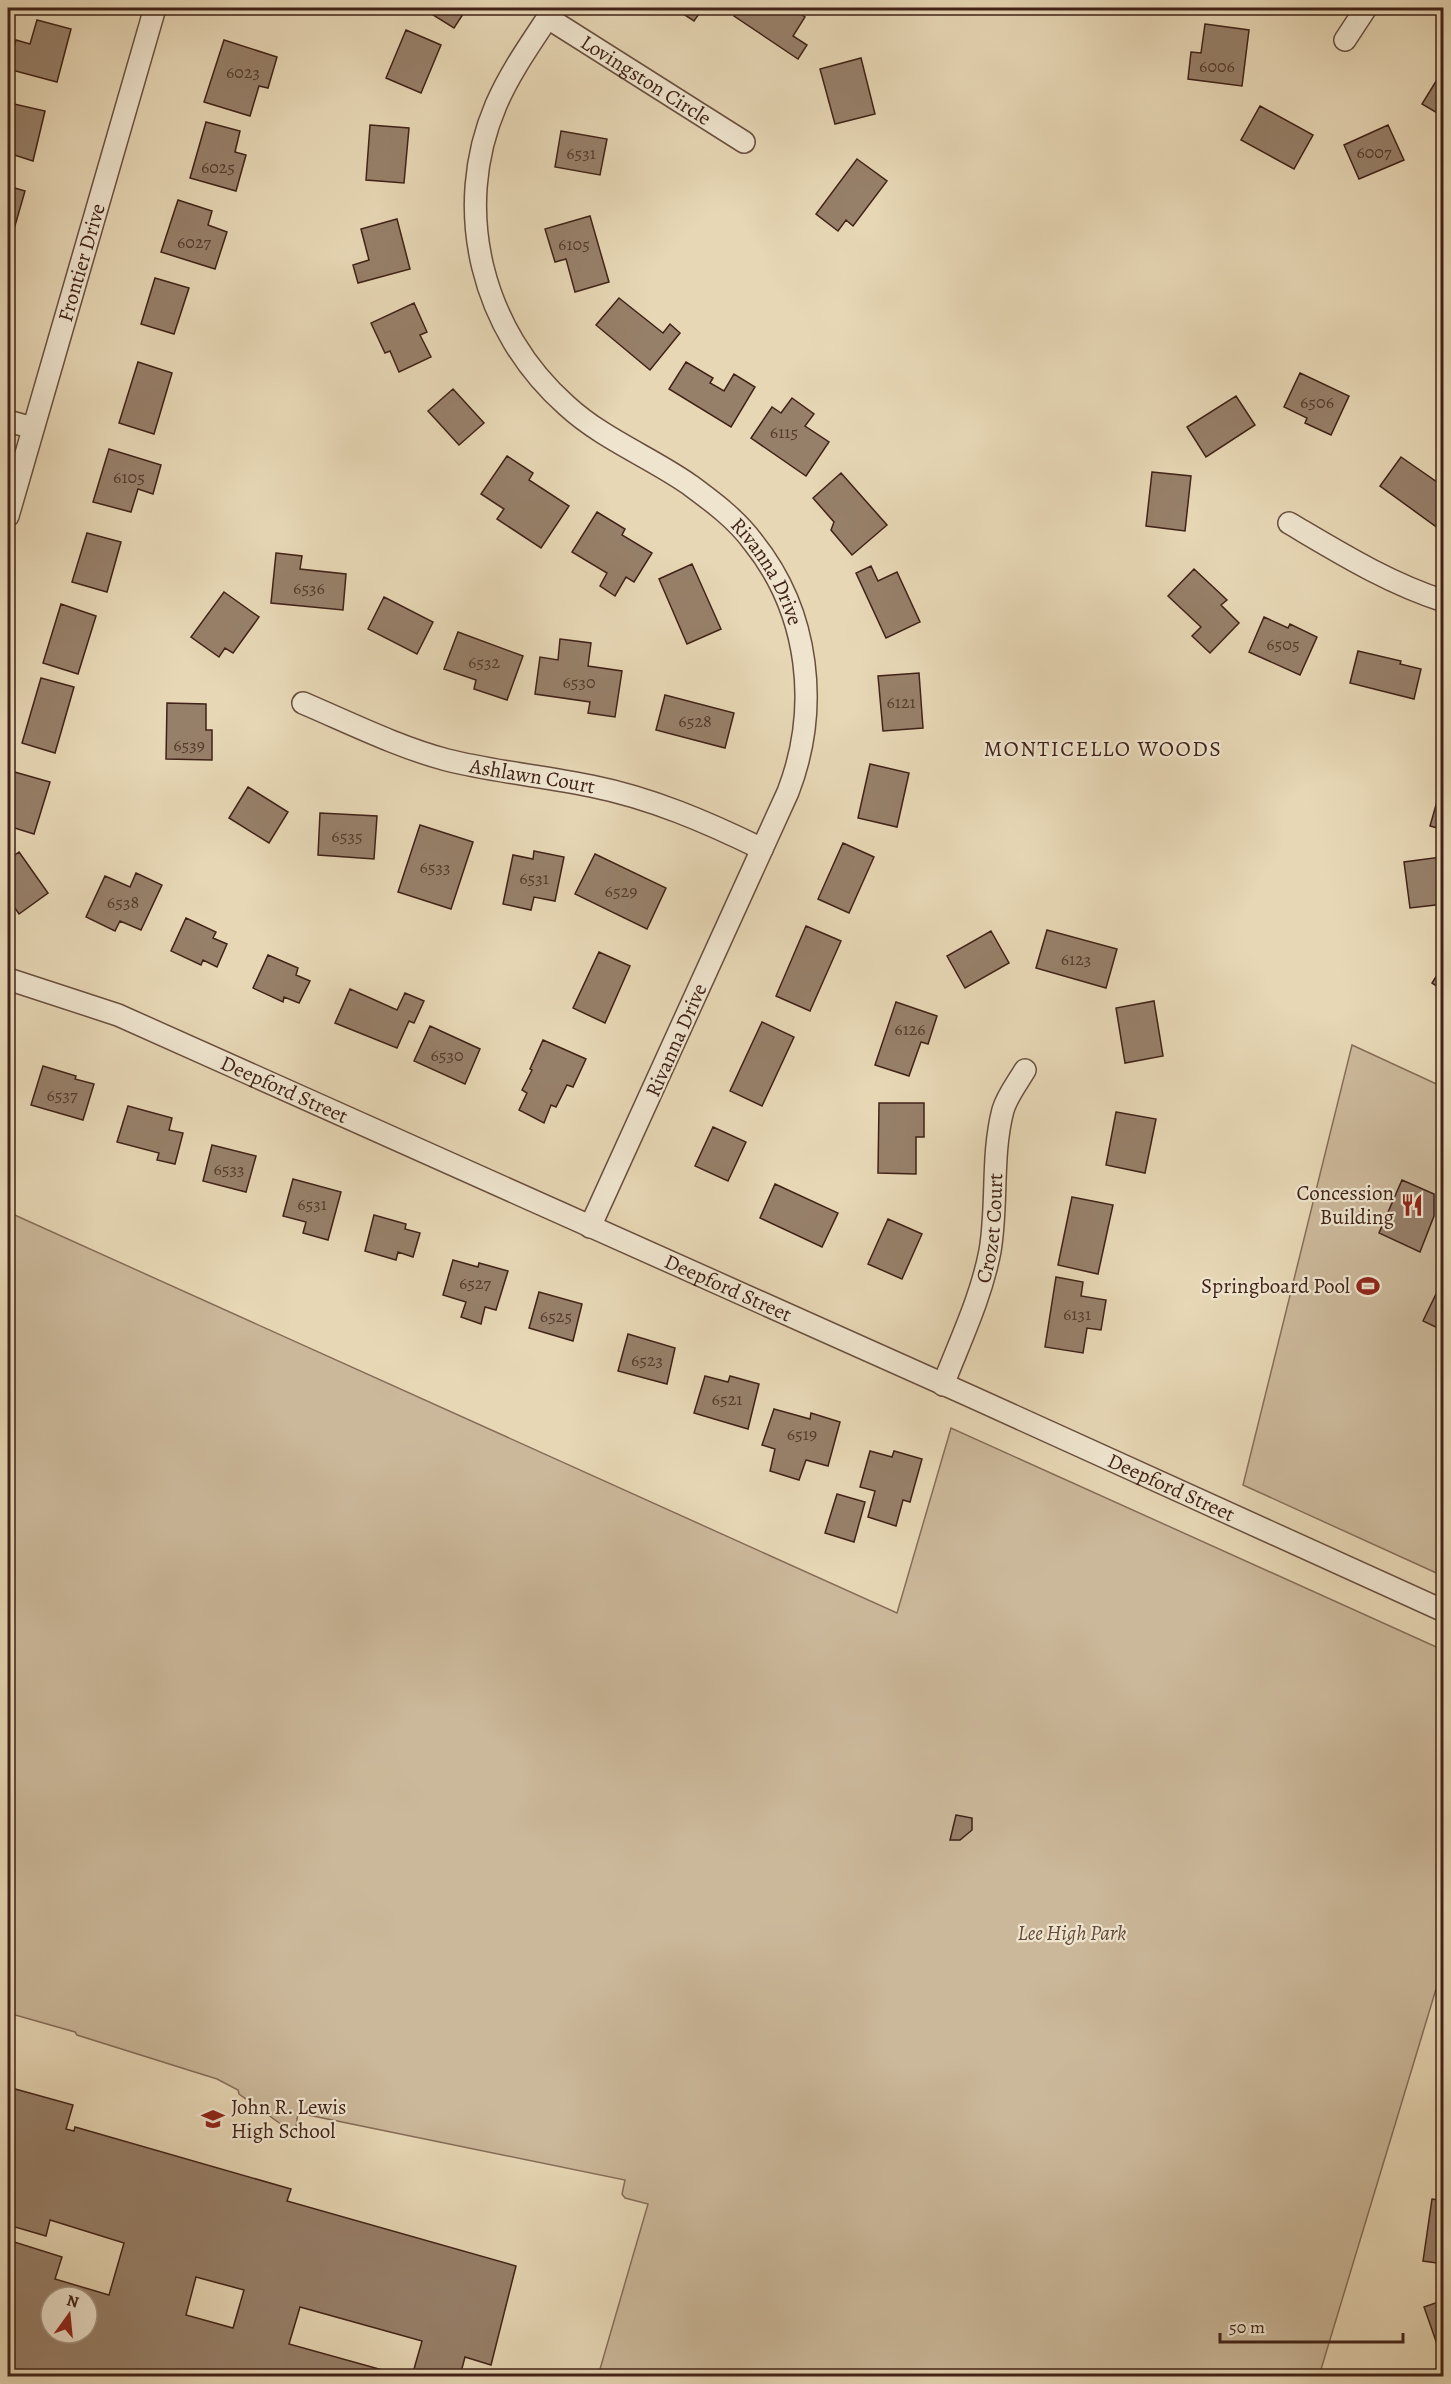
<svg xmlns="http://www.w3.org/2000/svg" width="1451" height="2384" font-family="Alegreya,serif">
<style>
.green{fill:#cbb89a;stroke:#866d59;stroke-width:1.5}
.building{fill:#97806a;stroke:#402218;stroke-width:1.5;fill-rule:evenodd}
.lines{fill:none;stroke-linecap:round;stroke-linejoin:round}
.minor-casing{stroke:#6a4f3f;stroke-width:24}
.minor{stroke:#efe5cf;stroke-width:21}
.labels{text-anchor:middle;dominant-baseline:central;stroke-width:4.5;stroke-linejoin:round;paint-order:stroke}
.number-label{font-size:18px;fill:#563a2c}
.street-label{font-size:21px;fill:#402218;stroke:#efe5cf}
.poi-label{font-size:21px;fill:#402218;stroke:#efe5cf;text-anchor:end}
.park-label{font-size:21px;font-style:italic;fill:#634838;stroke:#efe5cf}
.neighbourhood-label{font-size:22px;letter-spacing:1.5px;fill:#402218;stroke:#efe5cf}
</style>
<rect width="100%" height="100%" fill="#e7d7b5"/>
<filter id="stains"><feTurbulence type="fractalNoise" baseFrequency=".00333" numOctaves="4"/><feColorMatrix values="0 0 0 0 .2 0 0 0 0 .09 0 0 0 0 .02 0 0 0 .5 -.17"/></filter>
<radialGradient id="worn" r=".72"><stop offset=".6" stop-color="#630" stop-opacity="0"/><stop offset="1" stop-color="#630" stop-opacity=".3"/></radialGradient>
<path class="green" d="M 1352,1045 L 1443,1087 L 1443,1576 L 1243,1485 Z
M 8,1212 L 897,1613 L 951,1428 L 1443,1650 L 1443,1966 L 1319,2376 L 598,2376 L 648,2204 L 625,2198 L 622,2194 L 625,2180 L 298,2113 L 296,2127 L 289,2130 L 239,2094 L 238,2090 L 217,2079 L 77,2035 L 75,2032 L 8,2013 Z"/>
<path class="building" d="M 426,8 L 467,8 L 454,28 L 425,10 Z
M 674,8 L 703,8 L 694,21 Z
M 739,8 L 792,8 L 805,17 L 793,36 L 807,45 L 798,59 L 734,16 Z
M 37,20 L 71,29 L 57,82 L 8,69 L 16,40 L 30,44 Z
M 1205,24 L 1249,30 L 1242,86 L 1188,79 L 1191,52 L 1201,53 Z
M 406,30 L 441,45 L 421,93 L 386,78 Z
M 224,40 L 277,57 L 268,88 L 259,86 L 250,116 L 204,102 Z
M 861,58 L 875,114 L 835,124 L 820,69 Z
M 1438,78 L 1444,81 L 1444,117 L 1422,104 Z
M 14,104 L 45,111 L 33,161 L 8,153 L 8,125 Z
M 1260,106 L 1313,135 L 1294,169 L 1241,140 Z
M 206,122 L 240,131 L 235,152 L 246,155 L 236,191 L 190,178 Z
M 370,125 L 409,128 L 404,183 L 366,180 Z
M 1388,125 L 1404,160 L 1359,179 L 1344,145 Z
M 561,131 L 607,139 L 600,175 L 555,167 Z
M 857,159 L 887,181 L 853,226 L 846,220 L 838,231 L 816,214 Z
M 8,186 L 25,191 L 10,243 L 8,243 Z
M 178,200 L 212,211 L 208,225 L 227,232 L 215,269 L 161,252 Z
M 590,216 L 609,282 L 575,292 L 566,259 L 555,262 L 545,229 Z
M 397,219 L 410,269 L 358,283 L 353,265 L 369,260 L 361,229 Z
M 155,278 L 189,288 L 174,334 L 141,324 Z
M 619,298 L 663,333 L 670,324 L 680,333 L 650,370 L 596,325 Z
M 414,303 L 427,332 L 420,335 L 431,357 L 399,372 L 390,351 L 385,353 L 371,323 Z
M 138,362 L 172,373 L 154,434 L 119,423 Z
M 686,362 L 713,378 L 710,383 L 724,391 L 734,374 L 755,387 L 731,427 L 669,389 Z
M 1300,373 L 1349,396 L 1331,435 L 1305,423 L 1307,418 L 1284,407 Z
M 453,389 L 484,423 L 459,445 L 428,411 Z
M 1236,396 L 1255,425 L 1206,457 L 1187,427 Z
M 792,398 L 814,414 L 805,426 L 829,442 L 806,476 L 751,438 L 772,407 L 781,413 Z
M 109,449 L 161,465 L 153,494 L 138,489 L 131,512 L 93,502 Z
M 507,456 L 533,473 L 529,480 L 569,506 L 541,548 L 497,519 L 504,509 L 481,494 Z
M 1401,457 L 1444,487 L 1442,531 L 1380,486 Z
M 1152,472 L 1191,476 L 1185,531 L 1146,526 Z
M 841,473 L 887,525 L 852,555 L 831,530 L 834,522 L 813,498 Z
M 597,512 L 625,529 L 622,535 L 652,553 L 634,582 L 626,577 L 615,596 L 600,586 L 607,573 L 572,552 Z
M 87,533 L 121,542 L 107,592 L 72,582 Z
M 276,553 L 302,556 L 300,569 L 346,574 L 343,610 L 271,603 Z
M 692,564 L 721,629 L 687,644 L 659,579 Z
M 871,566 L 878,581 L 897,572 L 920,622 L 886,638 L 856,573 Z
M 1194,569 L 1227,600 L 1221,605 L 1239,623 L 1210,653 L 1192,636 L 1201,627 L 1168,596 Z
M 224,592 L 259,617 L 233,653 L 225,648 L 219,657 L 191,637 Z
M 384,597 L 433,622 L 417,654 L 368,629 Z
M 61,604 L 96,616 L 78,674 L 43,663 Z
M 1264,617 L 1288,628 L 1290,624 L 1317,637 L 1300,675 L 1249,652 Z
M 458,632 L 523,656 L 507,700 L 474,689 L 476,680 L 444,669 Z
M 560,639 L 591,643 L 588,666 L 622,671 L 615,717 L 588,713 L 590,702 L 535,694 L 540,657 L 558,660 Z
M 1358,651 L 1401,661 L 1400,664 L 1421,669 L 1414,699 L 1350,683 Z
M 919,673 L 923,728 L 883,731 L 878,676 Z
M 41,678 L 74,687 L 55,753 L 22,743 Z
M 665,695 L 734,713 L 725,748 L 656,730 Z
M 167,703 L 206,704 L 206,730 L 212,730 L 212,760 L 166,759 Z
M 870,764 L 909,773 L 897,827 L 858,818 Z
M 11,771 L 50,782 L 34,834 L 8,826 L 8,782 Z
M 1444,777 L 1444,830 L 1430,826 Z
M 248,787 L 288,812 L 269,843 L 229,818 Z
M 320,813 L 377,816 L 374,859 L 318,855 Z
M 420,825 L 473,842 L 451,909 L 398,892 Z
M 843,843 L 874,857 L 849,913 L 818,899 Z
M 534,851 L 564,857 L 555,901 L 534,897 L 531,910 L 503,904 L 513,855 L 533,859 Z
M 19,852 L 48,893 L 19,914 L 8,898 L 8,860 Z
M 595,854 L 666,888 L 647,929 L 575,894 Z
M 1441,857 L 1444,904 L 1410,908 L 1404,862 Z
M 136,873 L 162,885 L 141,930 L 120,921 L 115,931 L 86,917 L 105,876 L 130,887 Z
M 186,918 L 216,932 L 213,938 L 227,944 L 217,967 L 203,960 L 201,965 L 171,951 Z
M 806,926 L 841,941 L 810,1011 L 776,996 Z
M 1047,930 L 1117,949 L 1106,988 L 1036,968 Z
M 991,931 L 1009,963 L 965,988 L 947,956 Z
M 599,952 L 630,966 L 605,1023 L 573,1008 Z
M 268,955 L 298,968 L 296,975 L 310,981 L 299,1003 L 284,997 L 283,1002 L 253,988 Z
M 1444,964 L 1444,991 L 1432,983 Z
M 350,989 L 397,1010 L 405,993 L 424,1001 L 414,1023 L 409,1021 L 397,1048 L 335,1023 Z
M 1154,1001 L 1163,1056 L 1125,1063 L 1116,1008 Z
M 896,1002 L 937,1016 L 928,1044 L 921,1042 L 909,1076 L 875,1065 Z
M 762,1022 L 794,1037 L 762,1106 L 730,1091 Z
M 430,1026 L 480,1049 L 465,1084 L 414,1061 Z
M 543,1040 L 586,1059 L 573,1087 L 567,1085 L 556,1107 L 551,1105 L 544,1123 L 519,1110 L 527,1093 L 522,1090 L 532,1070 L 530,1069 Z
M 43,1066 L 76,1076 L 75,1079 L 94,1084 L 83,1120 L 31,1105 Z
M 879,1103 L 924,1103 L 924,1137 L 916,1137 L 916,1174 L 878,1173 Z
M 128,1106 L 172,1118 L 169,1130 L 183,1133 L 175,1164 L 157,1160 L 159,1153 L 117,1142 Z
M 1116,1112 L 1156,1119 L 1145,1173 L 1106,1165 Z
M 713,1127 L 746,1142 L 728,1181 L 695,1166 Z
M 212,1145 L 256,1156 L 246,1192 L 203,1181 Z
M 293,1179 L 341,1192 L 328,1240 L 303,1233 L 306,1222 L 283,1216 Z
M 1402,1180 L 1434,1194 L 1434,1216 L 1420,1252 L 1379,1233 Z
M 775,1184 L 838,1213 L 822,1247 L 760,1218 Z
M 1072,1197 L 1113,1205 L 1098,1274 L 1058,1265 Z
M 374,1215 L 406,1224 L 405,1229 L 420,1233 L 413,1257 L 398,1252 L 396,1260 L 365,1251 Z
M 888,1219 L 922,1234 L 902,1279 L 868,1264 Z
M 453,1260 L 478,1267 L 479,1263 L 508,1271 L 496,1310 L 485,1307 L 481,1324 L 461,1317 L 466,1302 L 443,1295 Z
M 1056,1277 L 1083,1282 L 1081,1296 L 1106,1300 L 1101,1330 L 1087,1328 L 1083,1353 L 1045,1347 Z
M 539,1292 L 582,1304 L 573,1341 L 529,1328 Z
M 1437,1292 L 1444,1295 L 1444,1331 L 1423,1321 Z
M 628,1334 L 675,1348 L 667,1384 L 618,1371 Z
M 705,1376 L 728,1382 L 730,1376 L 759,1384 L 748,1429 L 694,1413 Z
M 774,1409 L 810,1419 L 811,1413 L 840,1422 L 828,1466 L 806,1460 L 799,1480 L 770,1471 L 775,1449 L 762,1445 Z
M 870,1451 L 892,1457 L 894,1451 L 922,1459 L 910,1502 L 903,1500 L 896,1526 L 868,1517 L 875,1491 L 860,1487 Z
M 837,1494 L 865,1502 L 854,1542 L 825,1533 Z
M 956,1815 L 972,1818 L 972,1830 L 960,1840 L 950,1840 Z
M 8,2087 L 73,2105 L 66,2129 L 74,2131 L 75,2127 L 291,2189 L 287,2201 L 516,2266 L 491,2365 L 465,2357 L 460,2376 L 412,2376 L 422,2341 L 300,2307 L 289,2344 L 404,2376 L 15,2376 L 8,2373 L 8,2240 L 62,2257 L 55,2279 L 109,2295 L 124,2243 L 50,2220 L 46,2236 L 8,2225 ZM 196,2277 L 244,2290 L 233,2328 L 186,2315 ZM 51,2297 L 87,2297 L 87,2333 L 51,2333 Z
M 1432,2199 L 1444,2201 L 1444,2264 L 1423,2261 Z
M 1444,2300 L 1444,2364 L 1424,2307 Z"/>
<g class="lines">
<g class="minor-casing">
<g id="minor">
<path id="s1" d="M 554,8 C 534,39 511,70 496,105 C 451,210 482,331 567,406 C 603,439 650,457 690,485 C 713,502 736,519 753,542 C 810,613 820,709 788,792 L 590,1227"/>
<path id="s2" d="M 548,18 L 744,142"/>
<path d="M 1345,40 L 1366,8"/>
<path d="M 8,421 L 33,428"/>
<path id="s3" d="M 8,516 L 155,8"/>
<path d="M 1289,523 C 1340,553 1388,583 1444,601"/>
<path id="s4" d="M 303,703 C 350,723 398,747 447,760 C 495,772 543,776 591,786 C 651,798 707,822 762,849"/>
<path id="s5" d="M 8,979 L 118,1015 L 970,1396 L 1444,1611"/>
<path id="s6" d="M 943,1385 C 960,1341 981,1298 990,1251 C 998,1204 991,1156 1003,1110 C 1007,1096 1018,1082 1025,1070"/>
</g>
</g>
<use href="#minor" class="minor"/>
</g>
<defs>
<g id="restaurant-bare" transform="scale(1.8)"><path d="M-5-6h1v4h1v-4h1v4h1v-4h1v5L-1.5 .5V6h-2V.5L-5-1ZM5-6V6H3V1.5H1.5Q1.5-4 5-6Z" fill="#8f2418" stroke="#efe5cf" stroke-width="2.5" paint-order="stroke"/></g>
<g id="stadium-bare" transform="scale(1.8)"><path d="M0-5a6.5 5 0 1 0 0 10a6.5 5 0 1 0 0-10ZM-3.5-1.8h7v3.6h-7Z" fill="#8f2418" stroke="#efe5cf" stroke-width="2.5" paint-order="stroke"/></g>
<g id="school-bare" transform="scale(1.8)"><path d="M0-5L7-2L0 1L-7-2ZM-4 1L0 2.5L4 1V4Q0 6-4 4Z" fill="#8f2418" stroke="#efe5cf" stroke-width="2.5" paint-order="stroke"/></g>
</defs>
<g fill-rule="evenodd">
<use href="#restaurant-bare" x="1412" y="1205"/>
<use href="#stadium-bare" x="1368" y="1286"/>
<use href="#school-bare" x="213" y="2119"/>
</g>
<g class="labels">
<g class="number-label">
<text x="1217" y="66">6006</text>
<text x="243" y="72">6023</text>
<text x="1374" y="152">6007</text>
<text x="581" y="153">6531</text>
<text x="218" y="167">6025</text>
<text x="194" y="242">6027</text>
<text x="574" y="244">6105</text>
<text x="1317" y="402">6506</text>
<text x="784" y="432">6115</text>
<text x="129" y="477">6105</text>
<text x="309" y="588">6536</text>
<text x="1283" y="644">6505</text>
<text x="484" y="662">6532</text>
<text x="579" y="682">6530</text>
<text x="901" y="702">6121</text>
<text x="695" y="721">6528</text>
<text x="189" y="745">6539</text>
<text x="347" y="836">6535</text>
<text x="435" y="867">6533</text>
<text x="534" y="878">6531</text>
<text x="621" y="891">6529</text>
<text x="123" y="902">6538</text>
<text x="1076" y="959">6123</text>
<text x="910" y="1029">6126</text>
<text x="447" y="1055">6530</text>
<text x="62" y="1095">6537</text>
<text x="229" y="1169">6533</text>
<text x="312" y="1204">6531</text>
<text x="475" y="1283">6527</text>
<text x="1077" y="1314">6131</text>
<text x="556" y="1316">6525</text>
<text x="647" y="1360">6523</text>
<text x="727" y="1399">6521</text>
<text x="802" y="1434">6519</text>
</g>
<g class="street-label">
<text stroke="none"><textPath href="#s2" startOffset="116">Lovingston Circle</textPath></text>
<text stroke="none"><textPath href="#s3" startOffset="264">Frontier Drive</textPath></text>
<text stroke="none"><textPath href="#s1" startOffset="708">Rivanna Drive</textPath></text>
<text stroke="none"><textPath href="#s4" startOffset="242">Ashlawn Court</textPath></text>
<text transform="translate(676 1040) rotate(-66)">Rivanna Drive</text>
<text stroke="none"><textPath href="#s5" startOffset="298">Deepford Street</textPath></text>
<text stroke="none"><textPath href="#s6" startOffset="165">Crozet Court</textPath></text>
<text stroke="none"><textPath href="#s5" startOffset="784">Deepford Street</textPath></text>
<text stroke="none"><textPath href="#s5" startOffset="1270">Deepford Street</textPath></text>
</g>
<g class="poi-label">
<text x="1394" y="1193">Concession<tspan x="1394" dy="24">Building</tspan></text>
<text x="1350" y="1286">Springboard Pool</text>
<text x="231" y="2107" text-anchor="start">John R. Lewis<tspan x="231" dy="24">High School</tspan></text>
</g>
<g class="park-label">
<text x="1072" y="1933">Lee High Park</text>
</g>
<g class="neighbourhood-label">
<text x="1103" y="749">MONTICELLO WOODS</text>
</g>
</g>
<rect width="1451" height="2384" fill="none" stroke="#e7d7b5" stroke-width="30"/>
<rect x="9" y="9" width="1433" height="2366" fill="none" stroke="#402218" stroke-width="3"/>
<rect x="15" y="15" width="1421" height="2354" fill="none" stroke="#402218" stroke-width="1.5"/>
<g transform="translate(69 2315) rotate(15)"><circle r="28" fill="#efe5cf" stroke="#a99786" stroke-width="1.5"/>
<path d="M0-4.5L10 22L0 15L-10 22Z" fill="#8f2418"/>
<text y="-9" font-size="16" font-weight="bold" text-anchor="middle" fill="#402218">N</text>
</g>
<path d="M1220 2333v9h183v-9" fill="none" stroke="#402218" stroke-width="3"/>
<text x="1229" y="2333" font-size="18" fill="#402218" stroke="#efe5cf" stroke-width="4.5" paint-order="stroke">50 m</text>
<rect width="100%" height="100%" filter="url(#stains)"/>
<rect width="100%" height="100%" fill="url(#worn)"/>
</svg>
